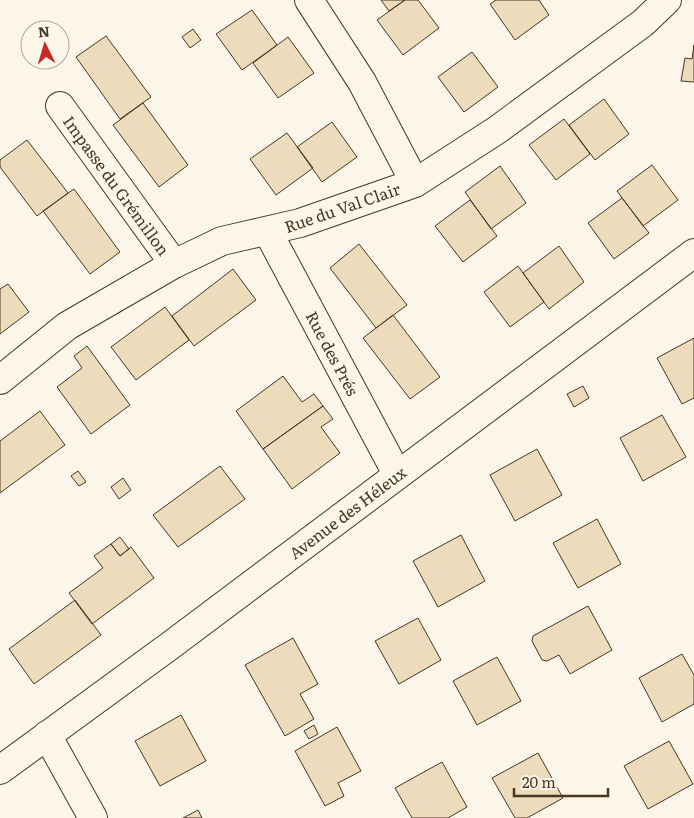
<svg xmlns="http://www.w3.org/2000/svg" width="694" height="818" font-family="Literata,serif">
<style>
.building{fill:#ecdcbc;stroke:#4a3520}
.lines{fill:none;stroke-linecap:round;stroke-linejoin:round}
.minor-casing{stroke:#4a3520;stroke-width:30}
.minor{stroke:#fbf6e9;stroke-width:28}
.labels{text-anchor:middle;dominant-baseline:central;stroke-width:4;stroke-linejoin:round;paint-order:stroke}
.street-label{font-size:16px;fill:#4a3520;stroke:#fbf6e9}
</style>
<rect width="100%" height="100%" fill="#fbf6e9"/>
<path class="building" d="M 381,0 L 405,0 L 389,11 Z
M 405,0 L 418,0 L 439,28 L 403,55 L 377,20 Z
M 496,0 L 539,0 L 549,15 L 515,40 L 490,4 Z
M 252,10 L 277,45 L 242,70 L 216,34 Z
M 193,29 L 201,40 L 190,48 L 182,37 Z
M 106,36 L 151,97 L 120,119 L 76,57 Z
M 288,37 L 314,73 L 278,98 L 253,63 Z
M 694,45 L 694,82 L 681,81 L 685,58 L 692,59 Z
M 472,52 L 498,87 L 464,112 L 438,77 Z
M 604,99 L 629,134 L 595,160 L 569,125 Z
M 143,103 L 188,165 L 159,187 L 113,125 Z
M 564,119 L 590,154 L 556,180 L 529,145 Z
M 332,122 L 357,157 L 322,182 L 297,147 Z
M 287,133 L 313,168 L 276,195 L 250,159 Z
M 27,140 L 68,193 L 37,216 L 0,167 L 0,160 Z
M 652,165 L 678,200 L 643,226 L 617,191 Z
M 500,166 L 526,203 L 491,229 L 465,192 Z
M 74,189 L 120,252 L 90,274 L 43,211 Z
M 622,198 L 649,233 L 614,259 L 588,223 Z
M 470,200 L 497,236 L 463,262 L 435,226 Z
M 359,244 L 407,305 L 376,328 L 330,268 Z
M 559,246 L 584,282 L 549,309 L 523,273 Z
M 518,266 L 544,302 L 510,327 L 484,292 Z
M 233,269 L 256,300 L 194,346 L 172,316 Z
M 8,284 L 29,312 L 0,334 L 0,289 Z
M 165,307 L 189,340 L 136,380 L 111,347 Z
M 393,315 L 440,377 L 410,399 L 363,338 Z
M 694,338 L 694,398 L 682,404 L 657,358 Z
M 87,346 L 130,405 L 91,434 L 57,387 L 82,368 L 74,356 Z
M 283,376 L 302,402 L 314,394 L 323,406 L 263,449 L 236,411 Z
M 583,386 L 589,398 L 574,407 L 567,394 Z
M 323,406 L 333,419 L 321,427 L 340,453 L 292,489 L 263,449 Z
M 40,411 L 65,445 L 0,493 L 0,441 Z
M 662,415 L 686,457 L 643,481 L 620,438 Z
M 537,449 L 562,495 L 515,521 L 490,475 Z
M 220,466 L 245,499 L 178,547 L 153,515 Z
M 78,471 L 86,482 L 79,486 L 71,476 Z
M 123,478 L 131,490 L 119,499 L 111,487 Z
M 597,519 L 621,564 L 578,588 L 553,543 Z
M 461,535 L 485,581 L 438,607 L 413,561 Z
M 120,537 L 129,549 L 120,556 L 111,544 Z
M 111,544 L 120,556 L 131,547 L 154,578 L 92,624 L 69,593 L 103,568 L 94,556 Z
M 75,600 L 101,635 L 34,684 L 9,649 Z
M 588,606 L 612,650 L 570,674 L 559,655 L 547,661 L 542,660 L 532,641 L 533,636 Z
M 418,618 L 441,660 L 399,684 L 375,641 Z
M 293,638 L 318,684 L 300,694 L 314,719 L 285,736 L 245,665 Z
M 682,654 L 694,675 L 694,704 L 662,722 L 639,678 Z
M 497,657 L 521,701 L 477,725 L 453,681 Z
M 181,715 L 206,761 L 160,786 L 135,741 Z
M 314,725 L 318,734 L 309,739 L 304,731 Z
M 337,727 L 361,771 L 338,783 L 344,796 L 325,806 L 295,751 Z
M 669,741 L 693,784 L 648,809 L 624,766 Z
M 538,753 L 563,798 L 527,818 L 515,818 L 492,778 Z
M 442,762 L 467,807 L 448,818 L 412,818 L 395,788 Z
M 198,810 L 202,818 L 183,818 Z"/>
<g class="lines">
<g class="minor-casing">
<path id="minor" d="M 309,0 L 362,82 L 415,183
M 60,106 L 174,264
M 268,232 L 397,474
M 0,380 L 67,326 L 174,264 L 222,241 L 300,223 L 415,183 L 497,130 L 643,23 L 667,0
M 47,735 L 93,818
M 0,770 L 171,645 L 694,253"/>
</g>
<use href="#minor" class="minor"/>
</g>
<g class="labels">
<g class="street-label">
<text transform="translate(117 185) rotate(54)">Impasse du Grémillon</text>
<text transform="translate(342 207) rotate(-19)">Rue du Val Clair</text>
<text transform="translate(333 353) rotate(62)">Rue des Prés</text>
<text transform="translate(347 512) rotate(-37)">Avenue des Héleux</text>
</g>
</g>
<g transform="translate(45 45) rotate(355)"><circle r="24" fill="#fbf6e9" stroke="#b4a999"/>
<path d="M0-4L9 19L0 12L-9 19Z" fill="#c62828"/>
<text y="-8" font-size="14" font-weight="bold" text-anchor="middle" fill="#4a3520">N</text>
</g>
<path d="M514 788v8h94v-8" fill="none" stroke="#4a3520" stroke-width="2.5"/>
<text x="522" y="788" font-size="15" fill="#4a3520" stroke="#fbf6e9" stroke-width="4" paint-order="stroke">20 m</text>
</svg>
